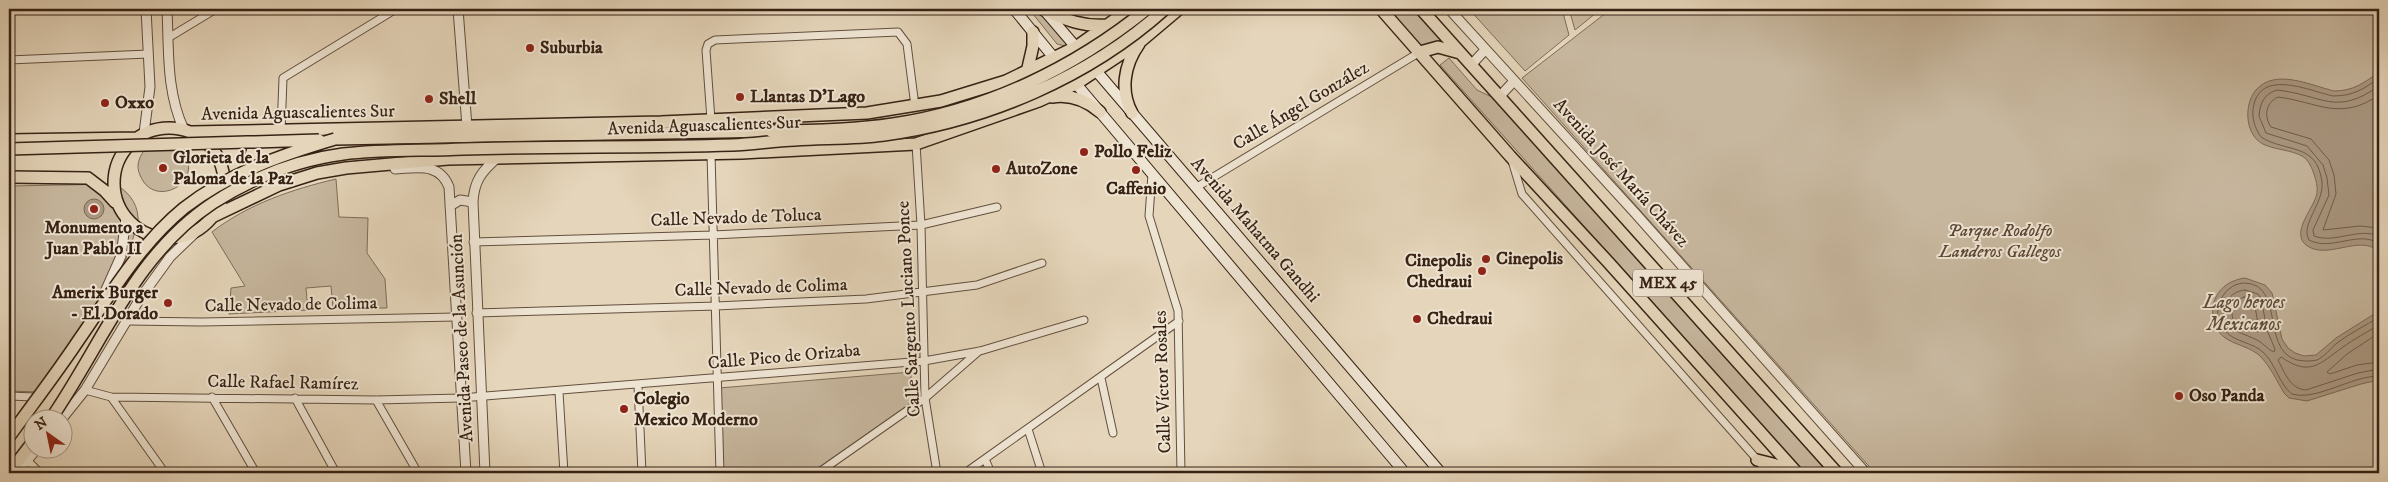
<svg xmlns="http://www.w3.org/2000/svg" width="2388" height="482" font-family="'IM FELL DW Pica',serif">
<style>
.green{fill:#c7b79e;stroke:#7f6c59}
.water{fill:#aa9882;stroke:#7c6956}
.lines{fill:none;stroke-linecap:round;stroke-linejoin:round}
.shore{stroke:#705d4b;stroke-width:1}
.minor-casing{stroke:#624f3e;stroke-width:9}
.tertiary-casing{stroke:#624f3e;stroke-width:11}
.secondary-casing{stroke:#372214;stroke-width:12}
.primary-casing{stroke:#372214;stroke-width:14}
.minor{stroke:#eee4d2;stroke-width:7}
.tertiary{stroke:#eee4d2;stroke-width:9}
.secondary{stroke:#eee4d2;stroke-width:10}
.primary{stroke:#e5d5ba;stroke-width:11}
.primary-bridge-casing{stroke:#372214;stroke-width:14;stroke-linecap:butt}
.primary-bridge{stroke:#e5d5ba;stroke-width:11}
.poi-dot{fill:#8f2418;stroke:#eee4d2;stroke-width:2}
.labels{text-anchor:middle;dominant-baseline:central;stroke-width:4;stroke-linejoin:round;paint-order:stroke}
.shield{fill:#eee4d2;stroke:#6e5c4d;stroke-width:1}
.shield-label{font-size:16px;font-weight:bold;fill:#372214}
.poi-label{font-size:18px;font-weight:bold;fill:#372214;stroke:#eee4d2;text-anchor:start}
.street-label{font-size:18px;fill:#372214;stroke:#eee4d2}
.park-label{font-size:18px;font-style:italic;fill:#5b4736;stroke:#eee4d2}
.water-label{font-size:19px;font-style:italic;fill:#5f4b3a;stroke:#eee4d2}
</style>
<rect width="100%" height="100%" fill="#e5d5ba"/>
<filter id="stains"><feTurbulence type="fractalNoise" baseFrequency=".004" numOctaves="4"/><feColorMatrix values="0 0 0 0 .2 0 0 0 0 .09 0 0 0 0 .02 0 0 0 .5 -.17"/></filter>
<radialGradient id="worn" r=".72"><stop offset=".6" stop-color="#630" stop-opacity="0"/><stop offset="1" stop-color="#630" stop-opacity=".3"/></radialGradient>
<path class="green" d="M 1029,9 L 1042,9 L 1067,44 L 1065,46 L 1057,44 Z
M 1385,9 L 1419,9 L 1447,39 L 1418,46 Z
M 1469,9 L 1562,9 L 1569,35 L 1525,71 Z
M 1569,9 L 1601,9 L 1575,30 Z
M 1611,9 L 2379,9 L 2379,473 L 1875,473 L 1522,78 Z
M 1449,58 L 1477,90 L 1504,103 L 1836,473 L 1805,473 L 1440,65 Z
M 179,146 C 211,180 154,212 140,175 C 135,165 140,155 147,147 Z
M 336,179 L 339,217 L 368,218 L 367,253 L 385,279 L 387,308 L 333,308 L 331,286 L 306,288 L 308,310 L 229,314 L 231,288 L 245,286 L 212,232 C 248,204 293,189 336,179 Z
M 114,184 C 127,190 137,202 138,217 C 139,222 135,230 134,235 C 118,293 72,344 37,392 L 9,391 L 9,186 Z
M 911,372 L 911,403 L 811,473 L 721,473 L 719,388 Z"/>
<path class="water" d="M 2379,72 L 2379,251 C 2358,234 2327,261 2306,245 C 2290,232 2315,207 2317,193 C 2318,187 2316,180 2314,174 C 2312,168 2308,159 2302,156 C 2291,150 2277,150 2265,145 C 2245,137 2243,105 2256,90 C 2275,68 2310,85 2334,91 C 2353,91 2364,83 2379,72 Z
M84 209a10 10 0 1 1 20 0a10 10 0 1 1-20 0Z
M 2245,278 L 2265,285 L 2272,293 L 2282,339 L 2288,348 L 2295,353 L 2304,356 L 2316,355 L 2336,338 L 2379,311 L 2379,380 L 2361,384 L 2307,401 L 2289,398 L 2284,393 C 2277,381 2271,368 2261,357 C 2246,342 2221,346 2214,322 C 2212,314 2212,306 2215,299 C 2221,286 2231,280 2245,278 Z"/>
<g class="lines">
<path class="shore" d="M 2379,78 C 2364,89 2353,96 2333,96 C 2310,91 2263,69 2254,104 C 2251,116 2254,127 2261,137 C 2286,153 2317,142 2322,182 C 2324,204 2300,224 2309,240 C 2331,252 2360,229 2379,244
M 2379,86 C 2335,117 2323,95 2277,90 C 2264,94 2260,103 2259,116 L 2266,133 L 2307,146 L 2323,165 L 2327,178 L 2329,195 L 2313,230 L 2314,236 C 2335,244 2358,227 2379,236
M 2379,95 C 2340,122 2318,102 2278,97 C 2265,103 2264,117 2271,127 L 2311,139 L 2329,160 L 2334,175 L 2336,194 L 2323,230 L 2360,226 L 2379,228
M 2245,290 L 2258,294 L 2261,298 L 2267,330 L 2275,349 L 2274,352 C 2268,350 2264,344 2259,341 C 2243,332 2213,329 2227,302 C 2231,294 2237,291 2245,290 Z
M 2244,297 L 2254,301 L 2259,329 L 2258,332 L 2239,325 L 2233,319 C 2230,309 2234,301 2244,297 Z
M 2379,317 C 2365,326 2350,333 2337,343 C 2331,348 2324,357 2317,360 C 2314,361 2308,361 2305,361 C 2257,360 2288,283 2244,283 C 2221,284 2209,316 2225,331 C 2236,343 2253,342 2264,353 C 2276,365 2279,384 2292,394 C 2317,401 2351,376 2379,376
M 2379,325 C 2367,332 2354,339 2343,347 C 2319,364 2310,377 2281,357 L 2278,360 C 2285,373 2290,389 2306,390 L 2358,373 L 2379,369
M 2379,333 L 2347,354 L 2327,372 L 2330,374 L 2357,365 L 2379,362"/>
<g class="minor-casing">
<path id="minor" d="M 168,38 L 216,9
M 9,60 L 148,54
M 711,120 L 706,50 L 708,44 L 715,40 L 898,32 L 907,44 L 915,106
M 281,132 L 283,78 L 396,9
M 916,144 L 921,225 L 925,398 L 937,473
M 711,154 L 720,473
M 1512,161 L 1522,194 L 1769,473
M 1152,174 L 1149,216 L 1178,311 L 1181,473
M 1197,187 L 1420,52
M 473,242 L 713,235 L 921,225 L 997,207
M 476,313 L 716,306 L 866,299 L 977,285 L 1042,263
M 127,321 L 201,322 L 456,317
M 1101,378 L 1113,433
M 638,385 L 642,473
M 85,390 L 111,397 L 376,400 L 461,398 L 924,361 L 980,351 L 1084,320
M 559,392 L 564,473
M 9,396 L 34,397
M 111,397 L 165,473
M 212,397 L 256,473
M 295,398 L 336,473
M 376,400 L 418,473
M 1028,429 L 1042,473
M 985,459 L 991,473
M 27,460 L 40,473
M 818,473 L 925,398 L 979,351
M 965,473 L 1179,321"/>
</g>
<g class="tertiary-casing">
<path id="tertiary" d="M 167,9 C 169,50 166,91 184,130
M 458,9 L 467,127
M 1449,9 L 1635,213 L 1866,473
M 1472,64 L 1485,50
M 1500,96 L 1514,81
M 144,133 L 150,87 L 146,9
M 395,169 C 417,168 439,162 449,187 L 466,473
M 450,206 L 460,200 L 473,202
M 104,294 L 121,256 L 126,218
M 61,420 L 85,390 L 141,297 L 170,257 L 197,231
M 16,473 L 36,450
M 485,473 L 473,202 C 474,181 482,171 497,158"/>
</g>
<g class="secondary-casing">
<path id="secondary" d="M 1014,9 L 1059,64
M 1045,11 L 1081,53
M 1092,66 L 1441,473
M 1072,79 L 1405,473"/>
</g>
<g class="primary-casing">
<path id="primary" d="M 1381,9 L 1510,156 L 1609,263 L 1797,473
M 1421,9 L 1837,473
M 1044,10 C 1066,20 1083,27 1108,25
M 1420,52 L 1438,47 L 1460,53
M 1027,72 L 1033,46 L 1033,32
M 1052,97 C 1070,94 1086,100 1100,112
M 1132,113 C 1120,91 1124,65 1139,44
M114 183a55 55 0 1 1 110 0a55 55 0 1 1-110 0Z
M 192,132 L 661,122 L 867,113 L 941,101 L 1006,81 L 1076,47 L 1130,9
M 265,138 C 244,149 248,172 267,183
M 335,139 L 771,131
M 9,140 L 136,138
M 9,177 L 88,178 L 105,191 L 115,202
M 212,217 L 279,185 L 317,173 L 346,168 L 448,159 L 742,153 L 916,144 L 1039,101 L 1076,84 L 1141,41 L 1179,9
M 1757,460 L 1773,464 L 1793,473
M 9,473 L 32,443"/>
</g>
<use href="#minor" class="minor"/>
<use href="#tertiary" class="tertiary"/>
<use href="#secondary" class="secondary"/>
<use href="#primary" class="primary"/>
<g class="primary-bridge-casing">
<path id="primary-bridge" d="M 771,131 C 812,131 853,130 893,124 C 987,110 1074,68 1147,9
M 9,149 L 319,140
M 50,420 C 102,345 134,255 213,203 C 252,178 297,160 343,154 C 383,149 424,151 464,149 C 553,146 642,148 732,145 C 753,144 774,141 795,140 C 825,138 854,139 884,135 C 986,121 1088,78 1165,9
M 9,437 C 32,405 56,374 78,341 C 110,295 140,244 184,208 C 229,173 281,155 335,139"/>
</g>
<use href="#primary-bridge" class="primary-bridge"/>
</g>
<g class="poi-dot">
<circle cx="530" cy="48" r="5"/>
<circle cx="740" cy="97" r="5"/>
<circle cx="429" cy="99" r="5"/>
<circle cx="105" cy="103" r="5"/>
<circle cx="1084" cy="152" r="5"/>
<circle cx="163" cy="168" r="5"/>
<circle cx="996" cy="169" r="5"/>
<circle cx="1136" cy="170" r="5"/>
<circle cx="94" cy="209" r="5"/>
<circle cx="1486" cy="259" r="5"/>
<circle cx="1482" cy="271" r="5"/>
<circle cx="168" cy="303" r="5"/>
<circle cx="1417" cy="319" r="5"/>
<circle cx="2179" cy="396" r="5"/>
<circle cx="624" cy="409" r="5"/>
</g>
<g class="labels">
<rect class="shield" x="1633" y="269.5" width="70" height="27" rx="4"/>
<g class="shield-label">
<text x="1668" y="283">MEX 45</text>
</g>
<g class="poi-label">
<text x="540" y="48">Suburbia</text>
<text x="750" y="97">Llantas D'Lago</text>
<text x="439" y="99">Shell</text>
<text x="115" y="103">Oxxo</text>
<text x="1094" y="152">Pollo Feliz</text>
<text x="173" y="158">Glorieta de la<tspan x="173" dy="21">Paloma de la Paz</tspan></text>
<text x="1006" y="169">AutoZone</text>
<text x="1136" y="189" text-anchor="middle">Caffenio</text>
<text x="94" y="228" text-anchor="middle">Monumento a<tspan x="94" dy="21">Juan Pablo II</tspan></text>
<text x="1496" y="259">Cinepolis</text>
<text x="1472" y="261" text-anchor="end">Cinepolis<tspan x="1472" dy="21">Chedraui</tspan></text>
<text x="158" y="293" text-anchor="end">Amerix Burger<tspan x="158" dy="21">- El Dorado</tspan></text>
<text x="1427" y="319">Chedraui</text>
<text x="2189" y="396">Oso Panda</text>
<text x="634" y="399">Colegio<tspan x="634" dy="21">Mexico Moderno</tspan></text>
</g>
<g class="street-label">
<text transform="translate(1301 106) rotate(-31)">Calle Ángel González</text>
<text transform="translate(298 113) rotate(-1)">Avenida Aguascalientes Sur</text>
<text transform="translate(704 126) rotate(-2)">Avenida Aguascalientes Sur</text>
<text transform="translate(1621 173) rotate(48)">Avenida José María Chávez</text>
<text transform="translate(736 218) rotate(-2)">Calle Nevado de Toluca</text>
<text transform="translate(1255 230) rotate(49)">Avenida Mahatma Gandhi</text>
<text transform="translate(761 288) rotate(-2)">Calle Nevado de Colima</text>
<text transform="translate(291 305) rotate(-1)">Calle Nevado de Colima</text>
<text transform="translate(909 309) rotate(-93)">Calle Sargento Luciano Ponce</text>
<text transform="translate(462 338) rotate(-93)">Avenida Paseo de la Asunción</text>
<text transform="translate(784 357) rotate(-5)">Calle Pico de Orizaba</text>
<text transform="translate(1163 382) rotate(-92)">Calle Víctor Rosales</text>
<text transform="translate(283 383) rotate(1)">Calle Rafael Ramírez</text>
</g>
<g class="park-label">
<text x="2000" y="231">Parque Rodolfo<tspan x="2000" dy="21">Landeros Gallegos</tspan></text>
</g>
<g class="water-label">
<text x="2244" y="302">Lago heroes<tspan x="2244" dy="22">Mexicanos</tspan></text>
</g>
</g>
<rect width="2388" height="482" fill="none" stroke="#e5d5ba" stroke-width="30"/>
<rect x="10" y="10" width="2368" height="462" fill="none" stroke="#372214" stroke-width="2.5"/>
<rect x="15" y="15" width="2358" height="452" fill="none" stroke="#372214"/>
<g transform="translate(48 434) rotate(327)"><circle r="24" fill="#eee4d2" stroke="#a59686"/>
<path d="M0-4L9 19L0 12L-9 19Z" fill="#8f2418"/>
<text y="-8" font-size="14" font-weight="bold" text-anchor="middle" fill="#372214">N</text>
</g>
<rect width="100%" height="100%" filter="url(#stains)"/>
<rect width="100%" height="100%" fill="url(#worn)"/>
</svg>
